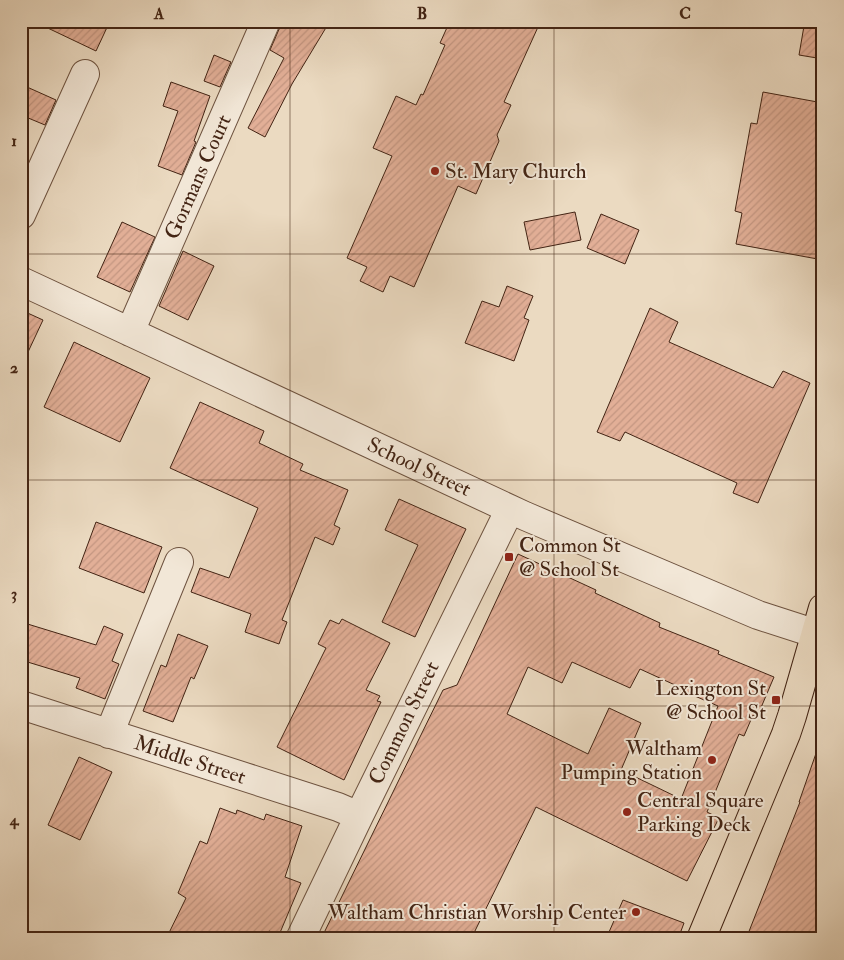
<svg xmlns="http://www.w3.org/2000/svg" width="844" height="960" font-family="'IM FELL Double Pica',serif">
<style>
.building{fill:url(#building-hatch);stroke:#432414;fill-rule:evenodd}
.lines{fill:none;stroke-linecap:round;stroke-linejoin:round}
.minor-casing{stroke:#6d523f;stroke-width:30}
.major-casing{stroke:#432414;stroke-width:30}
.minor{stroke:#f2e7d7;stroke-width:28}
.major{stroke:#ebdac1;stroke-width:28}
.grid{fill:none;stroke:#432414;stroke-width:1;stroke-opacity:0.55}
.poi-dot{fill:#8f2418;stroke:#f2e7d7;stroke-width:2}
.labels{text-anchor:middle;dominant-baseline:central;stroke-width:4;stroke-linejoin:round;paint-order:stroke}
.poi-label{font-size:21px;fill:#432414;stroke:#f2e7d7;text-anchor:start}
.street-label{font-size:21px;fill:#432414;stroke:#f2e7d7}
.neatline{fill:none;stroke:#432414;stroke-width:2}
.grid-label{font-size:16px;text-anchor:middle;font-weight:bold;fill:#432414}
</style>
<defs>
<pattern id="building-hatch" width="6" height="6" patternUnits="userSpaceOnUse" patternTransform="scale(1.25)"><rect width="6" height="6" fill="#e2af97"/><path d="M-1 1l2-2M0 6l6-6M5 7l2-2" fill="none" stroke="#c39681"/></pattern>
</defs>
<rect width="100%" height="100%" fill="#ebdac1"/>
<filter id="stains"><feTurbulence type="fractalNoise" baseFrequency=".004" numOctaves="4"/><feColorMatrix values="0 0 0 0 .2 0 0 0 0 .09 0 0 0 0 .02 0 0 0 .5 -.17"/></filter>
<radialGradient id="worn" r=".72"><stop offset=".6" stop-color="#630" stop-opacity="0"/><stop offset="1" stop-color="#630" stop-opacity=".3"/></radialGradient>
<path class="building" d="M 33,21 L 110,21 L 96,51 Z
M 281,21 L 330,21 L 292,84 L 265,137 L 248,128 L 284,58 L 270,50 L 280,27 Z
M 450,21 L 525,21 L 538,27 L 504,102 L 511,105 L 497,135 L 499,141 L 476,194 L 458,186 L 414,287 L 390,276 L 383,292 L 360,281 L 367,267 L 347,258 L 392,156 L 373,148 L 396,96 L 416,105 L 421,94 L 423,95 L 445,45 L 440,43 Z
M 804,26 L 823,30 L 823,59 L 799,55 Z
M 214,55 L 231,62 L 220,87 L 204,81 Z
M 171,82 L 210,96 L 194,141 L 196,142 L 182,175 L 158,166 L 178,111 L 163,106 Z
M 27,87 L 56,100 L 45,125 L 21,115 L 21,100 Z
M 763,92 L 823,103 L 823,260 L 736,244 L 742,213 L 735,211 L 751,123 L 757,124 Z
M 575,212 L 581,240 L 530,250 L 524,222 Z
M 601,214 L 639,230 L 625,264 L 587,248 Z
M 122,222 L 155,237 L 130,292 L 97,277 Z
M 183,251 L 214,266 L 188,320 L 159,306 Z
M 507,286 L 533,296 L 524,318 L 529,320 L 514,361 L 465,343 L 482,301 L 499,307 Z
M 650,308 L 678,322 L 669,342 L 773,388 L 783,371 L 810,383 L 758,503 L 733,493 L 737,483 L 625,432 L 620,441 L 597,432 Z
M 21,310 L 43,320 L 21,367 Z
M 74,342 L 150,378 L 120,442 L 44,407 Z
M 200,402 L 264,431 L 259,443 L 303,464 L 300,470 L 348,490 L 334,525 L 340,528 L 333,545 L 315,537 L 282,620 L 287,622 L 279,644 L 245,632 L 251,614 L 191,592 L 200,568 L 229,578 L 258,508 L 170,468 Z
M 399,499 L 466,529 L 415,637 L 382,622 L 418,545 L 385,530 Z
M 96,522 L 162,547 L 144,593 L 79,568 Z
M 518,554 L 596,590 L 595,593 L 660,623 L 659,627 L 719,651 L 718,654 L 774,677 L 757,717 L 753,715 L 744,736 L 739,734 L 707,812 L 719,818 L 687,881 L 536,807 L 471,939 L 321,939 L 443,690 L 457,685 ZM 572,662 L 630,688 L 640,669 L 675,685 L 674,687 L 718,706 L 681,799 L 621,770 L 641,723 L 609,708 L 588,754 L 507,714 L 528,667 L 562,683 Z
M 342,619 L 390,643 L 366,690 L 380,696 L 377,701 L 381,702 L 344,780 L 277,747 L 326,648 L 318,644 L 330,620 L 339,624 Z
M 21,622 L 96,645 L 104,626 L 123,634 L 112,661 L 119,664 L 105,699 L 76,688 L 80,678 L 21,660 Z
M 178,634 L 208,646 L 194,679 L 191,677 L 173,722 L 143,711 L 161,665 L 166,667 Z
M 820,742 L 823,743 L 823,939 L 746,939 L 800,802 L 799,802 Z
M 79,757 L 112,772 L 80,840 L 48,825 Z
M 220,808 L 236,814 L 237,810 L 264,820 L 266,814 L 302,826 L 285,877 L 301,883 L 279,935 L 269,931 L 265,939 L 166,939 L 186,898 L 178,893 L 200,841 L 207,844 Z
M 623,900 L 684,923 L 678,939 L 606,939 Z"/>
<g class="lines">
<g class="minor-casing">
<path id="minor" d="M 21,215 L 85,74
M 21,281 L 525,516 L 758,615 L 823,636
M 130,332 L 266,21
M 21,705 L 338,807 L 359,816
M 109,734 L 179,562
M 300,939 L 359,816 L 510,509"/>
</g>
<g class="major-casing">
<path id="major" d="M 701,939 L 786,734 L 792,716 L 823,608"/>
</g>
<use href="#minor" class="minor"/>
<use href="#major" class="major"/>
</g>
<path class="grid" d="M 290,21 L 290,939M 554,21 L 554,939M 21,254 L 823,254M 21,480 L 823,480M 21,706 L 823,706"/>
<g class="poi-dot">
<circle cx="435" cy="171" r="5"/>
<rect x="504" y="552" width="10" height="10" rx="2.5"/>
<rect x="771" y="695" width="10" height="10" rx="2.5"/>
<circle cx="712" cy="760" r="5"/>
<circle cx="627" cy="812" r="5"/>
<circle cx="636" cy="912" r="5"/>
</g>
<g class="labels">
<g class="poi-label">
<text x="445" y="171">St. Mary Church</text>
<text x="519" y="545">Common St<tspan x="519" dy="24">@ School St</tspan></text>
<text x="766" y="688" text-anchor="end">Lexington St<tspan x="766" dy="24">@ School St</tspan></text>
<text x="702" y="748" text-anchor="end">Waltham<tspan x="702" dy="24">Pumping Station</tspan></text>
<text x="637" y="800">Central Square<tspan x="637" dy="24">Parking Deck</tspan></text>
<text x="626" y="912" text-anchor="end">Waltham Christian Worship Center</text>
</g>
<g class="street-label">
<text transform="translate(198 177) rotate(-66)">Gormans Court</text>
<text transform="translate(419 467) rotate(25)">School Street</text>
<text transform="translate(404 723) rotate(-64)">Common Street</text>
<text transform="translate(190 760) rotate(18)">Middle Street</text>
</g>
</g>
<rect width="844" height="960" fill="none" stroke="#ebdac1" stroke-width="55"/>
<rect x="28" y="28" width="788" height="904" class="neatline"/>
<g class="grid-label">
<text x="159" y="19">A</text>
<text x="422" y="19">B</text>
<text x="685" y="19">C</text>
<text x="14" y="146">1</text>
<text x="14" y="373">2</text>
<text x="14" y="599">3</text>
<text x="14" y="825">4</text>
</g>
<rect width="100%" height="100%" filter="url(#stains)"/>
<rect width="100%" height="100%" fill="url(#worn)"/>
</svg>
